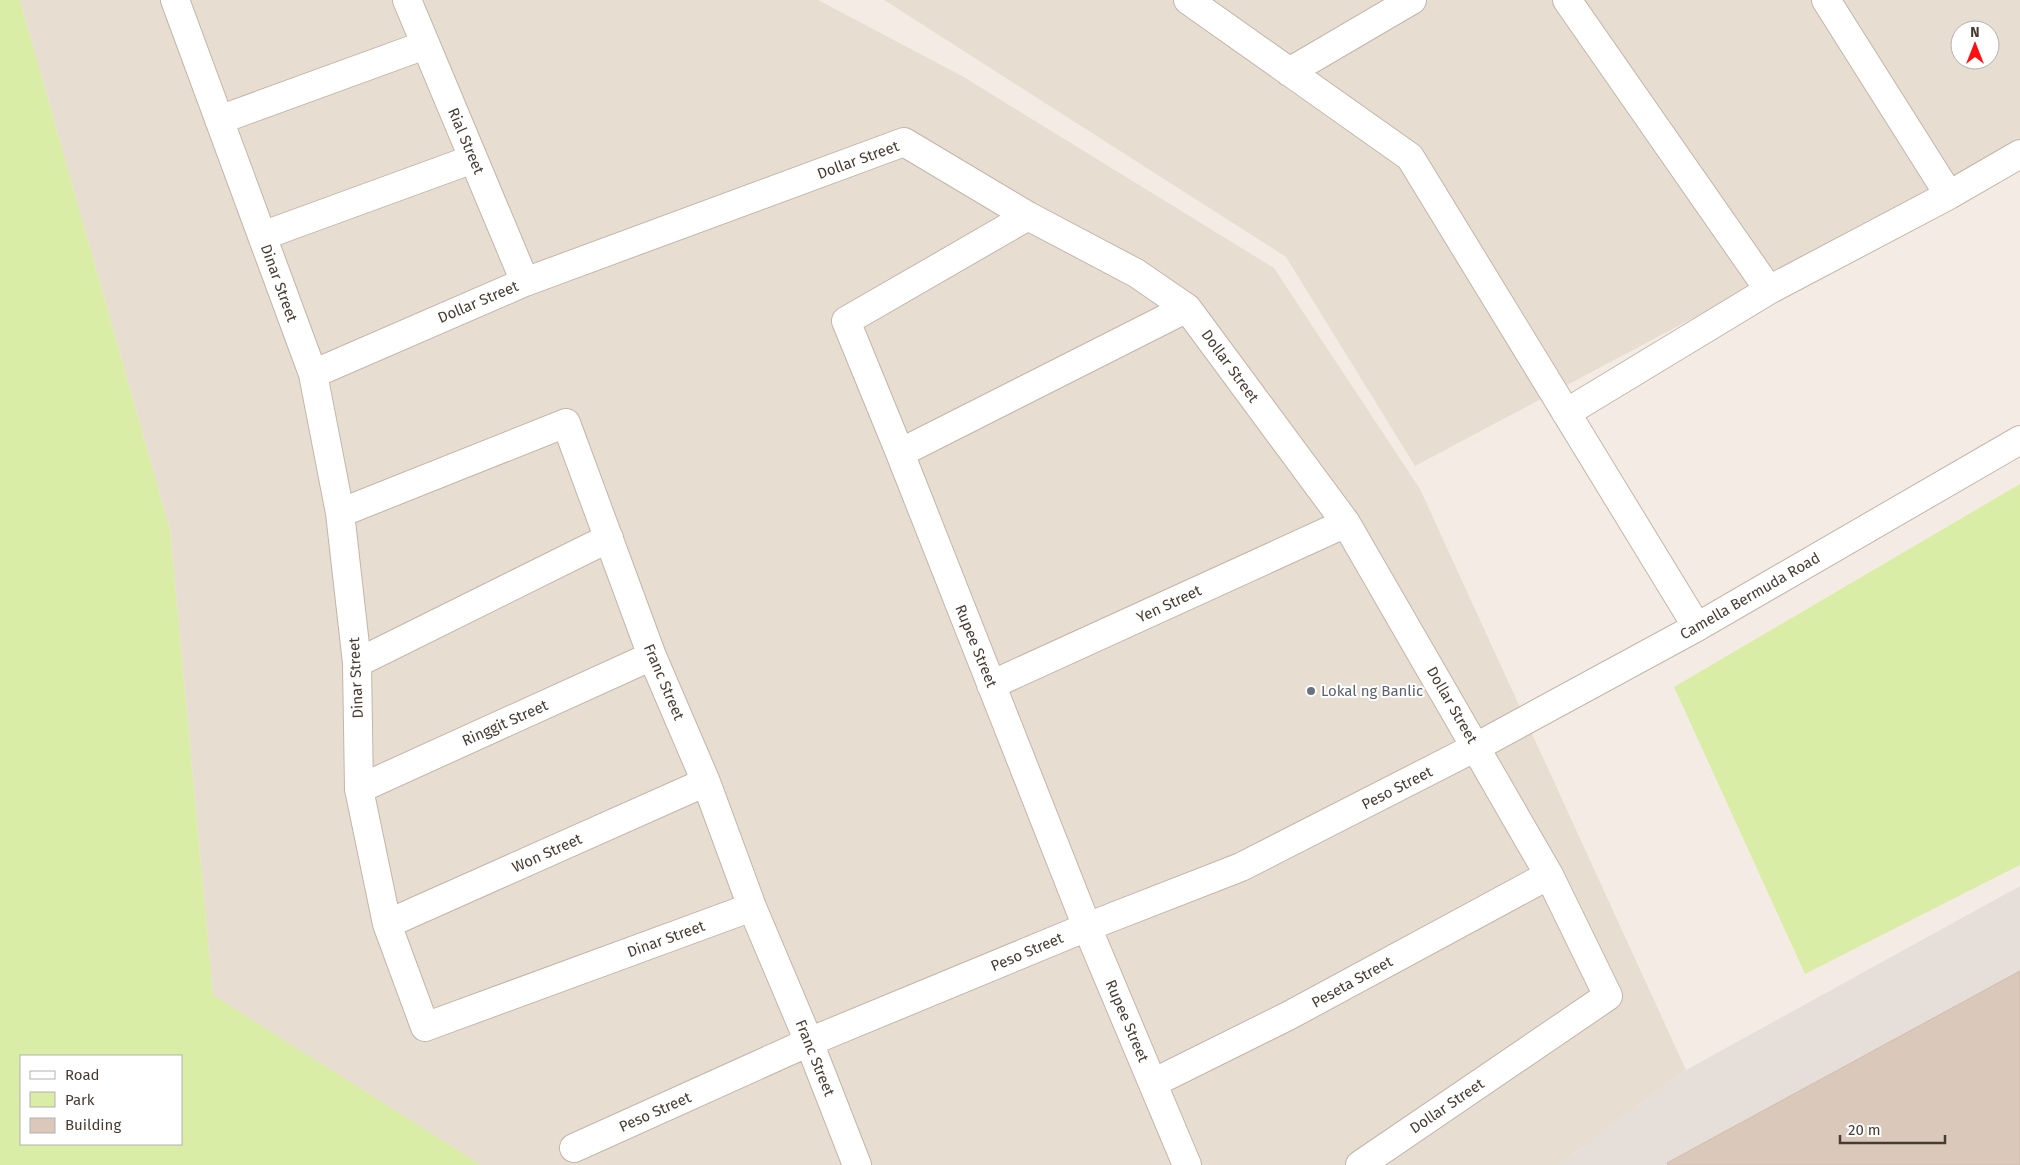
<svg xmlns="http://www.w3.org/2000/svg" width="2020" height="1165" font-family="'Fira Sans',sans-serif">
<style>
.residential{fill:#e8ddd1;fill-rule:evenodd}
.industrial{fill:#e6ded9}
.green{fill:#d9eda7;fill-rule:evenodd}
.building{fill:#dac9bb;stroke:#d2bcaa}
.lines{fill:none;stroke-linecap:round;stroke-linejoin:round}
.street-casing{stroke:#c3b5a8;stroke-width:30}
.street{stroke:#fff;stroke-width:28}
.worship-dot{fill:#6b7280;stroke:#fff;stroke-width:2}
.labels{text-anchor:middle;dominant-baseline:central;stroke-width:4;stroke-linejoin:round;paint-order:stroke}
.street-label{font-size:15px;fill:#473c33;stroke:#fff}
.worship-label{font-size:15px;fill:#5b616d;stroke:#fff;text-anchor:start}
</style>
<rect width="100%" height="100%" fill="#f4ece4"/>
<path class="residential" d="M 20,0 L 818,0 L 962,76 L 1274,268 L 1420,489 L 1686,1070 L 1559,1165 L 481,1165 L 213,995 L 170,530 Z
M 884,0 L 2020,0 L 2020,144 L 1415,466 L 1286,257 ZM 1960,30 L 1990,30 L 1990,60 L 1960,60 Z"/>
<path class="industrial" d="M 2020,886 L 2020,1165 L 1559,1165 L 1686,1070 Z"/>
<path class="green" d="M 0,0 L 20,0 L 170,530 L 213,995 L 481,1165 L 0,1165 ZM 21,1056 L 181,1056 L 181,1144 L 21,1144 Z
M 2020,484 L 2020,865 L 1805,974 L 1674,687 Z"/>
<path class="building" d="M 2020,971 L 2020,1165 L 1668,1165 L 1667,1163 Z"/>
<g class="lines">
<g class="street-casing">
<path id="street" d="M 175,0 L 313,374 L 340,513 L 357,663 L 359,789 L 387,924 L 425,1027 L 752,907
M 407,0 L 525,282
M 1188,0 L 1410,157 L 1697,627
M 1567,0 L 1769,290
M 1826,0 L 1949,195
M 1289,72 L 1412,0
M 219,120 L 425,45
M 1028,216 L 846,321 L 900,453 L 1087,927 L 1187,1165
M 262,236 L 473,159
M 313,374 L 525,282 L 904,142 L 1028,216 L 1136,273 L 1187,308 L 1346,523 L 1549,875 L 1608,996 L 1360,1165
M 1566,413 L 1769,290 L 1949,195 L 2020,154
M 900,453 L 1187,308
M 340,513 L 566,423 L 652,656 L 706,782 L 752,907 L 809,1042 L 857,1165
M 357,663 L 609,538
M 991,685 L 1346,523
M 359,789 L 652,656
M 387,924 L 706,782
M 1153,1083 L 1288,1016 L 1549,875
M 574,1148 L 809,1042 L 1087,927 L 1241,867 L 1476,747 L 1697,627 L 2020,440"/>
</g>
<use href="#street" class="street"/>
</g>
<circle class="worship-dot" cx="1311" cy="691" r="5"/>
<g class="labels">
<g class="street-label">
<text transform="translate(466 141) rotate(67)">Rial Street</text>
<text transform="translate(858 160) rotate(-20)">Dollar Street</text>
<text transform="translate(279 283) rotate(70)">Dinar Street</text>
<text transform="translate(478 302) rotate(-23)">Dollar Street</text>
<text transform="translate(1230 366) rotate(54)">Dollar Street</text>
<text transform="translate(1750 596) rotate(-30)">Camella Bermuda Road</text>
<text transform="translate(1169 604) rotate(-25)">Yen Street</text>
<text transform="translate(976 646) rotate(68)">Rupee Street</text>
<text transform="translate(356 678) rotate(-93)">Dinar Street</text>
<text transform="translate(664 682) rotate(67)">Franc Street</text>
<text transform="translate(1452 705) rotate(60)">Dollar Street</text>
<text transform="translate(505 723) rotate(-24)">Ringgit Street</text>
<text transform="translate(1397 788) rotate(-27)">Peso Street</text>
<text transform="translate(547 853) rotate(-24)">Won Street</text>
<text transform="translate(666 939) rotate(-20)">Dinar Street</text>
<text transform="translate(1027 952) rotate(-23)">Peso Street</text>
<text transform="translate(1352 982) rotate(-29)">Peseta Street</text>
<text transform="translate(1127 1021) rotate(67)">Rupee Street</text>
<text transform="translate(815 1058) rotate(68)">Franc Street</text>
<text transform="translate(1447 1106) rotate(-34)">Dollar Street</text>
<text transform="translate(655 1112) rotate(-24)">Peso Street</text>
</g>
<g class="worship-label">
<text x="1321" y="691">Lokal ng Banlic</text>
</g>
</g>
<rect x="20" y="1055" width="162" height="90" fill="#ffffff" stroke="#b5b1ad"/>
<rect x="30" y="1071" width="25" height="8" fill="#ffffff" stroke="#b5b1ad"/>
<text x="65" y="1080" font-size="15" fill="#473c33">Road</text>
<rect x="30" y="1092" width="25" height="15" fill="#d9eda7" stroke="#b5b1ad"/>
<text x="65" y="1105" font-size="15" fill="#473c33">Park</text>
<rect x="30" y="1118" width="25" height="15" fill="#dac9bb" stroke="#b5b1ad"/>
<text x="65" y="1130" font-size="15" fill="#473c33">Building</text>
<g transform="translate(1975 45)"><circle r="24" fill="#ffffff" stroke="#b5b1ad"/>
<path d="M0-4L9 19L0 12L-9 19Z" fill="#ff0f12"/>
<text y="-8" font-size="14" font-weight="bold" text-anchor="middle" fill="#473c33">N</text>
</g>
<path d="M1840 1135v8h105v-8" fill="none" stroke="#473c33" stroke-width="2.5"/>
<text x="1848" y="1135" font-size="15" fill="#473c33" stroke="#ffffff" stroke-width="4" paint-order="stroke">20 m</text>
</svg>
